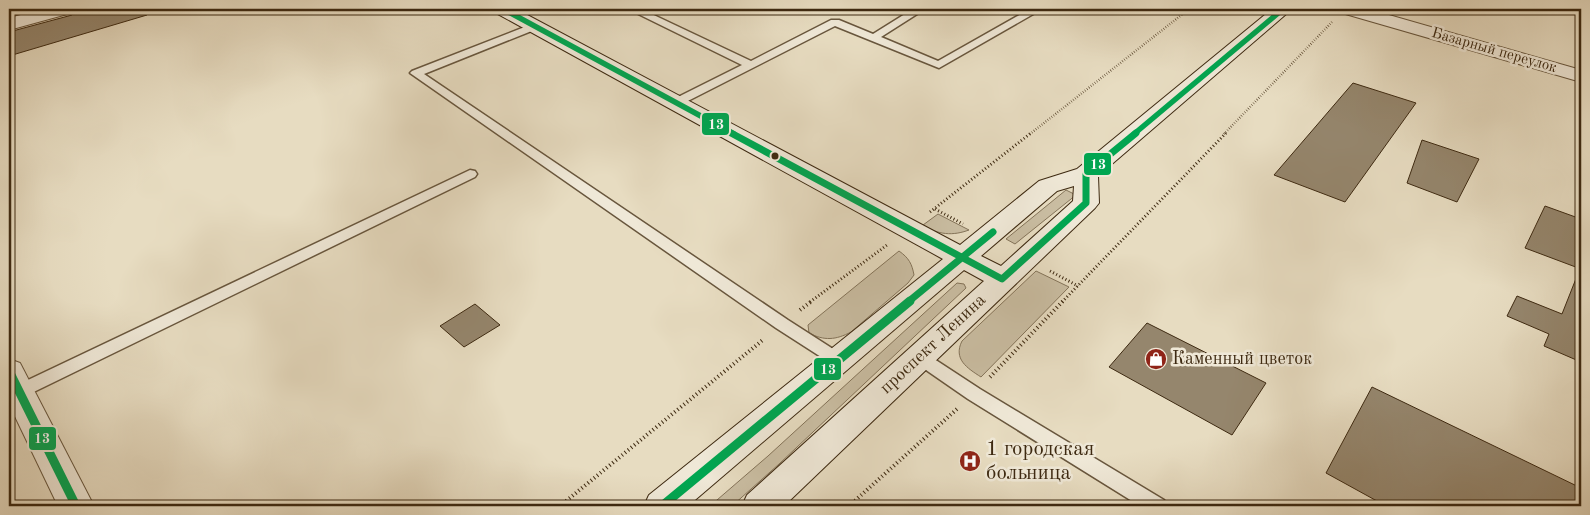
<svg xmlns="http://www.w3.org/2000/svg" width="1590" height="515" font-family="'Old Standard TT',serif">
<style>
.green{fill:#cabea3;stroke:#84745a}
.building{fill:#95866d;stroke:#3d2911}
.lines{fill:none;stroke-linecap:round;stroke-linejoin:round}
.service-casing{stroke:#68563d;stroke-width:3}
.minor-casing{stroke:#68563d;stroke-width:2}
.tertiary-casing{stroke:#68563d;stroke-width:2}
.secondary-casing{stroke:#3d2911;stroke-width:2}
.path-far2{stroke:#3d2911;stroke-width:2.5;stroke-dasharray:0.5 2;stroke-linecap:butt}
.path-far1{stroke:#3d2911;stroke-width:3;stroke-dasharray:1 2.5;stroke-linecap:butt}
.path{stroke:#3d2911;stroke-width:4;stroke-dasharray:1 3;stroke-linecap:butt}
.service{fill:#efe8d7;fill-rule:evenodd}
.minor{fill:#efe8d7;fill-rule:evenodd}
.tertiary{fill:#efe8d7;fill-rule:evenodd}
.secondary{fill:#efe8d7;fill-rule:evenodd}
.bus-1-far2-casing{stroke:#efe8d7;stroke-width:8}
.bus-1-far1-casing{stroke:#efe8d7;stroke-width:11}
.bus-1-casing{stroke:#efe8d7;stroke-width:12}
.bus-1-far2{stroke:#00a651;stroke-width:5.5}
.bus-1-far1{stroke:#00a651;stroke-width:7}
.bus-1{stroke:#00a651;stroke-width:9}
.bus-dot{fill:#3d2911;stroke:#efe8d7;stroke-width:2}
.labels{text-anchor:middle;dominant-baseline:central;stroke-width:5;stroke-linejoin:round;paint-order:stroke}
.far-street-label{font-size:15px;fill:#3d2911;stroke:#efe8d7}
.street-label{font-size:18px;fill:#3d2911;stroke:#efe8d7}
.poi-label{font-size:18px;fill:#3d2911;stroke:#efe8d7;text-anchor:start}
.near-poi-label{font-size:21px;fill:#3d2911;stroke:#efe8d7;text-anchor:start}
.line-badge{stroke:#efe8d7;stroke-width:2}
.badge-label{font-size:14px;text-anchor:middle;font-weight:bold;fill:#fff}
</style>
<rect width="100%" height="100%" fill="#e7dcc1"/>
<filter id="stains"><feTurbulence type="fractalNoise" baseFrequency=".004" numOctaves="4"/><feColorMatrix values="0 0 0 0 .2 0 0 0 0 .09 0 0 0 0 .02 0 0 0 .5 -.17"/></filter>
<radialGradient id="worn" r=".72"><stop offset=".6" stop-color="#630" stop-opacity="0"/><stop offset="1" stop-color="#630" stop-opacity=".3"/></radialGradient>
<path class="green" d="M 1066,190 L 1076,195 L 1015,244 L 1006,239 Z
M 938,214 L 969,230 C 953,236 938,235 923,225 Z
M 899,251 C 909,258 912,264 914,275 L 908,283 L 851,332 C 836,340 824,341 809,333 L 808,325 Z
M 1036,271 L 1069,287 L 981,377 C 967,368 953,359 962,341 Z
M 957,283 L 964,284 L 966,288 L 779,464 L 732,506 L 710,506 L 768,456 Z"/>
<path class="building" d="M 75,9 L 146,9 L 147,15 L 9,56 L 9,32 L 72,15 Z
M 1353,83 L 1416,103 L 1345,202 L 1274,175 Z
M 1422,140 L 1479,159 L 1457,202 L 1407,183 Z
M 1545,206 L 1581,219 L 1581,269 L 1525,248 Z
M 1579,271 L 1581,271 L 1581,362 L 1544,346 L 1549,334 L 1507,316 L 1517,296 L 1562,314 Z
M 475,304 L 500,325 L 464,347 L 440,326 Z
M 1147,323 L 1266,383 L 1232,435 L 1109,367 Z
M 1372,387 L 1581,488 L 1581,506 L 1386,506 L 1326,473 Z"/>
<g class="lines">
<g class="service-casing">
<path id="service" d="M 628,9 L 641,9 L 751,61 L 831,20 L 839,20 L 873,34 L 913,9 L 925,9 L 881,37 L 938,61 L 1030,9 L 1042,9 L 939,68 L 835,26 L 676,107 L 670,103 L 672,100 L 742,65 Z
M 535,23 L 539,24 L 540,26 L 539,28 L 424,74 L 788,320 L 844,356 L 847,360 L 844,364 L 838,366 L 832,364 L 776,328 L 410,73 L 412,71 Z
M 470,170 L 475,171 L 477,174 L 475,177 L 9,404 L 9,389 Z
M 919,351 L 925,353 L 980,389 L 1164,500 L 1167,506 L 1140,506 L 968,399 L 913,361 L 911,357 L 913,353 Z"/>
</g>
<g class="minor-casing">
<path id="minor" d="M 44,9 L 73,9 L 71,13 L 9,30 L 9,18 Z
M 1340,9 L 1368,9 L 1581,70 L 1581,82 L 1342,13 Z"/>
</g>
<g class="tertiary-casing">
<path id="tertiary" d="M 9,359 L 20,363 L 94,506 L 58,506 L 9,404 Z"/>
</g>
<g class="secondary-casing">
<path id="secondary" d="M 494,9 L 516,9 L 960,245 L 1039,181 L 1077,169 L 1272,9 L 1292,9 L 1098,176 L 1099,203 L 1095,208 L 784,506 L 742,506 L 747,495 L 984,281 L 964,270 L 688,506 L 644,506 L 649,495 L 943,259 L 496,13 ZM 1074,186 L 1073,201 L 1001,266 L 981,256 L 1057,191 Z"/>
</g>
<path class="path-far2" d="M 1030,134 L 1189,9
M 1224,134 L 1332,22"/>
<path class="path-far1" d="M 935,209 L 963,224
M 930,212 L 1031,133
M 1050,271 L 1078,286
M 810,302 L 887,245
M 1062,302 L 1226,133"/>
<path class="path" d="M 800,310 L 812,301
M 990,377 L 1063,301
M 9,495 L 13,506
M 560,506 L 764,339
M 849,506 L 957,409"/>
<use href="#service" class="service"/>
<use href="#minor" class="minor"/>
<use href="#tertiary" class="tertiary"/>
<use href="#secondary" class="secondary"/>
<g class="bus-1-far2-casing">
<path id="bus-1-far2" d="M 503,9 L 734,134
M 1134,134 L 1283,9"/>
</g>
<g class="bus-1-far1-casing">
<path id="bus-1-far1" d="M 731,133 L 1002,279 L 1086,203 L 1086,174 L 1136,133
M 908,302 L 993,232"/>
</g>
<g class="bus-1-casing">
<path id="bus-1" d="M 9,371 L 76,506
M 662,506 L 910,301"/>
</g>
<use href="#bus-1-far2" class="bus-1-far2"/>
<use href="#bus-1-far1" class="bus-1-far1"/>
<use href="#bus-1" class="bus-1"/>
</g>
<defs>
<g id="shop-disc" transform="scale(1.125)"><circle r="9.5" fill="#8f2418" stroke="#efe8d7"/><path d="M-5-2.5h2.3a2.7 3.5 0 0 1 5.4 0H5L5.5 6h-11ZM-1.5-2.5h3a1.5 2.3 0 0 0-3 0Z" fill="#fff"/></g>
<g id="hospital-disc" transform="scale(1.125)"><circle r="9.5" fill="#8f2418" stroke="#efe8d7"/><path d="M-5-5h3v3.5h4V-5h3V5h-3V1.5h-4V5h-3Z" fill="#fff"/></g>
</defs>
<g fill-rule="evenodd">
<use href="#shop-disc" x="1156" y="359"/>
<use href="#hospital-disc" x="970" y="461"/>
</g>
<circle class="bus-dot" cx="775" cy="156" r="4.5"/>
<g class="labels">
<g class="far-street-label">
<text transform="translate(1494 51) rotate(16)">Базарный переулок</text>
</g>
<g class="street-label">
<text transform="translate(933 344) rotate(-43)">проспект Ленина</text>
</g>
<g class="poi-label">
<text x="1172" y="359">Каменный цветок</text>
</g>
<g class="near-poi-label">
<text x="986" y="449">1 городская<tspan x="986" dy="24">больница</tspan></text>
</g>
</g>
<g class="line-badge">
<rect x="701" y="112" width="29" height="24" rx="5" fill="#00a651"/>
<rect x="1083" y="152" width="29" height="24" rx="5" fill="#00a651"/>
<rect x="813" y="357" width="29" height="24" rx="5" fill="#00a651"/>
<rect x="28" y="426" width="29" height="25" rx="5" fill="#00a651"/>
</g>
<g class="badge-label">
<text x="716" y="129">13</text>
<text x="1098" y="169">13</text>
<text x="828" y="374">13</text>
<text x="42" y="443">13</text>
</g>
<rect width="1590" height="515" fill="none" stroke="#e7dcc1" stroke-width="30"/>
<rect x="10" y="10" width="1570" height="495" fill="none" stroke="#3d2911" stroke-width="2.5"/>
<rect x="15" y="15" width="1560" height="485" fill="none" stroke="#3d2911"/>
<rect width="100%" height="100%" filter="url(#stains)"/>
<rect width="100%" height="100%" fill="url(#worn)"/>
</svg>
